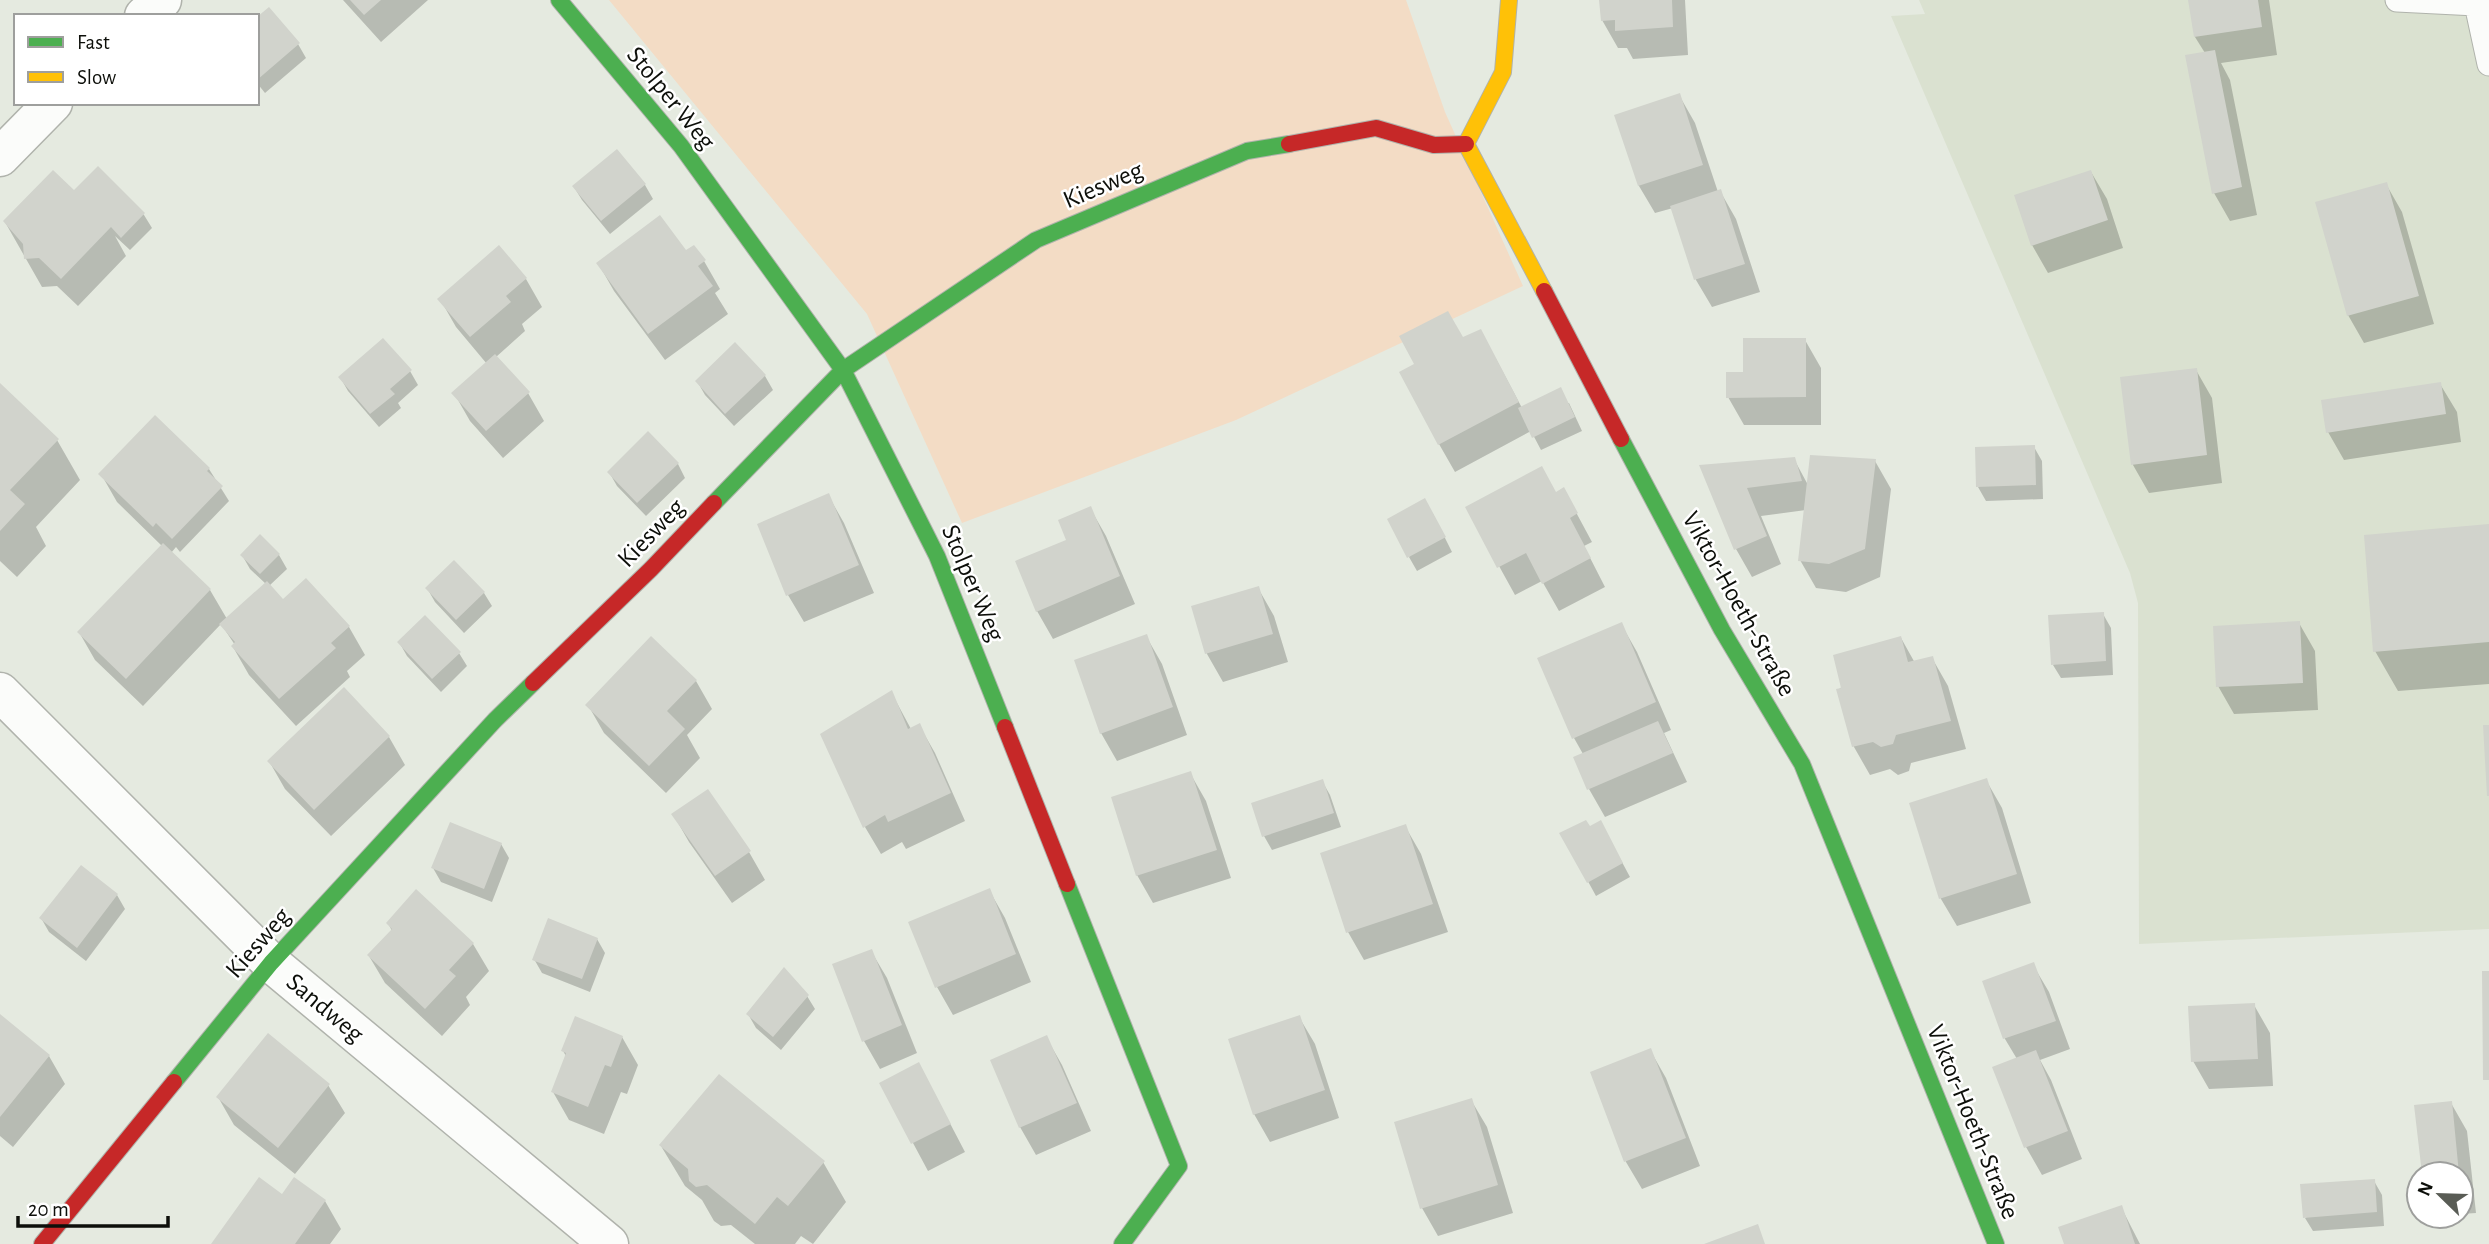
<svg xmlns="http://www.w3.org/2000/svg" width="2489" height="1244" font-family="'Alegreya Sans',sans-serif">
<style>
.built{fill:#dae1d0}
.green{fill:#f3dcc5}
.shadow{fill:#0003}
.building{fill:#d1d3cc}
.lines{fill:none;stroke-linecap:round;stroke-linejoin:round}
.lane-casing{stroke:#b0b3ac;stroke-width:25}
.street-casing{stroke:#b0b3ac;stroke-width:41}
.fast-casing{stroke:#b0b3ac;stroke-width:18}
.slow-casing{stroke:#b0b3ac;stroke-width:18}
.jam-casing{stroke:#b0b3ac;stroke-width:18}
.lane{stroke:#fbfcfa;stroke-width:23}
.street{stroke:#fbfcfa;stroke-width:38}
.fast{stroke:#4caf50;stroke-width:16}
.slow{stroke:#ffc107;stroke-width:16}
.jam{stroke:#c62828;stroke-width:16}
.labels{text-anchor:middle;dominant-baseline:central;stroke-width:5;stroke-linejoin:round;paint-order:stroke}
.street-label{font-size:26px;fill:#0d0f0a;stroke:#fff}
</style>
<rect width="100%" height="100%" fill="#e5eae0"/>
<path class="built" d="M 1919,0 L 2489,0 L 2489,929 L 2139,944 L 2138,603 L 2130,573 L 1891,16 L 1925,14 Z"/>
<path class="green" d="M 609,0 L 1406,0 L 1445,112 L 1523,286 L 1236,420 L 962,523 L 867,314 Z"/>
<path class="shadow" d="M 343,0 L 428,0 L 381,42 Z
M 1601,0 L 1685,0 L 1688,55 L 1633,59 L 1627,48 L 1618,48 L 1602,20 Z
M 2190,0 L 2269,0 L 2277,55 L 2221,63 L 2230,80 L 2257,215 L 2230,221 L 2214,193 L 2205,53 L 2195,37 Z
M 257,19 L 298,44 L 306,58 L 265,93 L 257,83 Z
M 1679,95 L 1695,123 L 1718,192 L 1720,191 L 1736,219 L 1760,292 L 1712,307 L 1696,280 L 1673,208 L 1655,213 L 1639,186 L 1616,116 Z
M 617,151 L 645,185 L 653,199 L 610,234 L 582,200 L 574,187 Z
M 98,169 L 144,215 L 152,228 L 130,250 L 115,236 L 126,256 L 78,306 L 57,286 L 42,287 L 5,222 L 79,198 Z
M 2091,172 L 2107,199 L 2123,248 L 2048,273 L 2032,245 Z
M 2386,184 L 2402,212 L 2434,324 L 2364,343 L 2348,315 Z
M 704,261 L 720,289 L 715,293 L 728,314 L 665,360 L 614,291 L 598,263 Z
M 526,279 L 542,307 L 522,324 L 525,331 L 496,357 L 528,393 L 544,421 L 503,458 L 470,421 L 454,393 L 487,364 L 456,327 L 440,299 Z
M 1463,340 L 1496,359 L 1522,408 L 1569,403 L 1582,431 L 1541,450 L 1531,431 L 1455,472 L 1439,444 L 1416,365 Z
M 1805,340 L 1821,368 L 1821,425 L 1744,425 L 1728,397 Z
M 735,345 L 765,376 L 773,390 L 734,426 L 705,395 L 697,381 Z
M 2196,370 L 2212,398 L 2222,483 L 2149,493 L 2133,465 L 2122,379 Z
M 410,371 L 418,385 L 398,403 L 401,408 L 379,427 L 348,391 L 340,377 Z
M 2440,384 L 2457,412 L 2461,442 L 2344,460 L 2328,432 Z
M 0,386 L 57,440 L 80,480 L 36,527 L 46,546 L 17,577 L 0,561 Z
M 2034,447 L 2042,461 L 2043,499 L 1986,501 L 1978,487 Z
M 1794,459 L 1808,485 L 1875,461 L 1891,489 L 1880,577 L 1846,592 L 1816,588 L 1800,560 L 1806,510 L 1761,516 L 1781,564 L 1752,577 L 1736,549 L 1702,466 Z
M 678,464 L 685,478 L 646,516 L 617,486 L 609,472 Z
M 209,469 L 229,501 L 180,552 L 176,547 L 171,553 L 210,590 L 227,619 L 266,584 L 250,569 L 242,555 L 279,555 L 287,569 L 269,586 L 283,602 L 306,580 L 349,627 L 365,655 L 347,671 L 350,677 L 296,726 L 249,675 L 233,647 L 235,645 L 221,624 L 143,706 L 95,660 L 79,632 L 162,546 L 117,502 L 101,474 Z
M 1564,490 L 1592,542 L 1584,546 L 1605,587 L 1559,611 L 1542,581 L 1515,595 L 1467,508 L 1556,494 Z
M 828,495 L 844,523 L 874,593 L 804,622 L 788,595 Z
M 1090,508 L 1106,536 L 1135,604 L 1053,639 L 1037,611 Z
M 1433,514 L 1452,552 L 1417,571 L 1409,557 Z
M 2489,526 L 2489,684 L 2398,691 L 2375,651 Z
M 427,588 L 484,593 L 492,606 L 464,633 L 435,602 Z
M 1258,588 L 1274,616 L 1288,662 L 1223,682 L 1207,654 L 1193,607 Z
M 2103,614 L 2111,628 L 2113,675 L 2061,678 L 2053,665 Z
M 2299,623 L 2315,651 L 2318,710 L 2234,714 L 2218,686 Z
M 1621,624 L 1637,652 L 1671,730 L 1664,733 L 1687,782 L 1605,817 L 1589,789 L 1583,754 L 1574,738 Z
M 1146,636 L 1162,664 L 1187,735 L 1117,761 L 1101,733 Z
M 1901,638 L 1915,663 L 1932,658 L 1948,686 L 1966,749 L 1911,763 L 1909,771 L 1898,775 L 1890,769 L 1870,775 L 1854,747 L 1838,690 Z
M 399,642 L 459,653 L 467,666 L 441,692 L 407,656 Z
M 696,681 L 712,709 L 687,735 L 700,758 L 666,793 L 604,733 L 588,705 Z
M 891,692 L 911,729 L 919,725 L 935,753 L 965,821 L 906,849 L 902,842 L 881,854 L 865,827 Z
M 389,737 L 405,765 L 331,836 L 285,789 L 269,761 Z
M 1190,773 L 1206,801 L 1231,878 L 1153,903 L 1137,875 Z
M 1986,780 L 2002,808 L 2031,903 L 1957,926 L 1941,899 L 1911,804 Z
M 1322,781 L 1330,795 L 1341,827 L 1272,850 L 1264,836 Z
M 673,814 L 749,852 L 765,880 L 732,903 L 689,842 Z
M 1405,826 L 1421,854 L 1448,932 L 1364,960 L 1348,932 Z
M 1589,828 L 1608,836 L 1630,877 L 1596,896 L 1562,834 Z
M 501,844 L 509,858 L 492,902 L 441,882 L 433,868 Z
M 81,867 L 117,895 L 125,909 L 86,961 L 49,932 L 41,918 Z
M 989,890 L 1005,918 L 1031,982 L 953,1015 L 937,987 Z
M 388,923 L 473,944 L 489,971 L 466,997 L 470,1005 L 442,1036 L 385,983 L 369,956 L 392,931 Z
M 597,939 L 605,953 L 590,992 L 542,973 L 534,959 Z
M 871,951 L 887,978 L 917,1053 L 880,1069 L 864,1041 Z
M 2033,965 L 2049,992 L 2070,1049 L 2040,1060 L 2051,1080 L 2082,1159 L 2042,1175 L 2026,1147 L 1995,1068 L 2017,1059 L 2005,1039 L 1985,982 Z
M 807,996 L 815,1009 L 781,1050 L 756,1028 L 748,1014 Z
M 2254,1005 L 2270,1033 L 2273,1086 L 2209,1089 L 2193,1061 Z
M 0,1016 L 49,1056 L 65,1084 L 13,1147 L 0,1136 Z
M 1299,1017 L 1315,1044 L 1339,1118 L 1270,1142 L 1254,1114 Z
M 622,1037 L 638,1065 L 627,1094 L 621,1092 L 604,1134 L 569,1120 L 553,1092 L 566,1056 L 563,1051 Z
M 1046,1037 L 1062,1065 L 1091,1131 L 1036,1155 L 1020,1127 Z
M 1650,1050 L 1666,1078 L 1700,1166 L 1642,1189 L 1626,1162 L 1592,1073 Z
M 919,1064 L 965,1152 L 928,1171 L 913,1143 Z
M 328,1085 L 345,1113 L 295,1174 L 234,1125 L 218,1097 Z
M 1471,1100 L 1487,1127 L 1513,1213 L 1438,1236 L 1422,1208 Z
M 2451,1103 L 2467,1131 L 2476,1213 L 2461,1214 L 2461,1174 L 2423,1174 Z
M 661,1146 L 823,1162 L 846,1202 L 813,1244 L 801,1236 L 795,1244 L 755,1244 L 731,1225 L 721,1226 L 714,1221 L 702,1200 L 685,1186 Z
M 2374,1181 L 2382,1195 L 2384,1226 L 2313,1231 L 2305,1218 Z
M 283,1196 L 325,1201 L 341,1229 L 330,1244 L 214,1244 Z
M 2121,1207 L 2140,1244 L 2066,1244 Z"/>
<path class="building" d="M 350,0 L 381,0 L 364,15 Z
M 1599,0 L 1672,0 L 1673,27 L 1615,31 L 1615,20 L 1601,21 Z
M 2188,0 L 2258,0 L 2262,27 L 2194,37 Z
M 269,7 L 300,43 L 257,80 L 257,17 Z
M 2215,50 L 2242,187 L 2212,194 L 2185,55 Z
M 1680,93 L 1703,165 L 1638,186 L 1614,115 Z
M 617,149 L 646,184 L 601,221 L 572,186 Z
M 98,166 L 145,213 L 121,238 L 111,227 L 61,279 L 39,258 L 24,259 L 23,244 L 3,221 L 53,170 L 74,190 Z
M 2091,170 L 2108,220 L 2031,246 L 2014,195 Z
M 2387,182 L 2419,296 L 2347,316 L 2315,202 Z
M 1721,189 L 1745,264 L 1694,280 L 1670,206 Z
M 660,215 L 686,250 L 694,245 L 706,260 L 698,266 L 713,286 L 648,334 L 596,263 Z
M 499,245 L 527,278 L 506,296 L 511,302 L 470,337 L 437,299 Z
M 1448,311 L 1463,337 L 1481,329 L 1519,402 L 1438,445 L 1399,372 L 1414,364 L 1399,336 Z
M 383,338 L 412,370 L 390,389 L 395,394 L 370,414 L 338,377 Z
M 1743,338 L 1806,338 L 1806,397 L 1726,398 L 1726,372 L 1743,372 Z
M 735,342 L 766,375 L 725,414 L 695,381 Z
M 495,354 L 530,392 L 486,431 L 451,393 Z
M 2197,368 L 2207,455 L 2131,465 L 2120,377 Z
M 2441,382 L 2446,414 L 2326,433 L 2321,400 Z
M 0,383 L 59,439 L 10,490 L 25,504 L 0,531 Z
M 1561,387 L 1575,417 L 1532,438 L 1518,408 Z
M 155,415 L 210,468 L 207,471 L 223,486 L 172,539 L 156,523 L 153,527 L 98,474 Z
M 648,431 L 679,463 L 637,503 L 607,472 Z
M 2035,445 L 2036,485 L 1976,487 L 1975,447 Z
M 1810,455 L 1876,459 L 1865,549 L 1829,564 L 1798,561 Z
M 1795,457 L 1802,481 L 1747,488 L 1767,536 L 1734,550 L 1699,465 Z
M 1542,466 L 1556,492 L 1564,487 L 1578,513 L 1570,518 L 1591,558 L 1542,584 L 1526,553 L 1497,568 L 1465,507 Z
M 829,493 L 859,565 L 786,596 L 757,524 Z
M 1425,498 L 1446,537 L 1407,558 L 1387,519 Z
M 1091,506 L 1120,576 L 1036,612 L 1015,561 L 1066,540 L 1058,520 Z
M 2489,524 L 2489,642 L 2373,652 L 2364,535 Z
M 260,534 L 280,554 L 260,574 L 240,555 Z
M 163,543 L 211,589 L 126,679 L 77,632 Z
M 454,560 L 485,592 L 456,620 L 425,588 Z
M 306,578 L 350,626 L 331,643 L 336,648 L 279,699 L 231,646 L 235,642 L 219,624 L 267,581 L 283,599 Z
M 1259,586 L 1273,634 L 1205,654 L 1191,606 Z
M 2104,612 L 2106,661 L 2051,665 L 2048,615 Z
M 425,615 L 461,652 L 432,679 L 397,642 Z
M 2300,621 L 2303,683 L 2216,687 L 2213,626 Z
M 1622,622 L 1656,702 L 1572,739 L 1537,658 Z
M 1147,634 L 1173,707 L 1100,734 L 1074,660 Z
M 651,636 L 697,680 L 667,711 L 685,729 L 649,766 L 585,705 Z
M 1901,636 L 1908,662 L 1933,656 L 1951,721 L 1896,735 L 1893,744 L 1881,747 L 1873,742 L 1852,747 L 1836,689 L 1841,688 L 1833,655 Z
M 344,687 L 390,736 L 314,810 L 267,761 Z
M 892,690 L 908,729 L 920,723 L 951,793 L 888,822 L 885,815 L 863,828 L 820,734 Z
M 1658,721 L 1673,753 L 1587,790 L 1573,757 Z
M 2483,725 L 2489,725 L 2489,796 L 2487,796 Z
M 1191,771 L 1217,850 L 1136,876 L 1111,797 Z
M 1987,778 L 2017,874 L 1939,899 L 1909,803 Z
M 1323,779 L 1334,813 L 1262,837 L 1251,803 Z
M 708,789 L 751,851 L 715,876 L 671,814 Z
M 1586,820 L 1590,826 L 1601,820 L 1623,863 L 1587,883 L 1559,833 Z
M 450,822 L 502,843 L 484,889 L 431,868 Z
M 1406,824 L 1433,904 L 1346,933 L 1320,853 Z
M 81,865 L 118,894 L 77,948 L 39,918 Z
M 990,888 L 1016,954 L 935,988 L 908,922 Z
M 416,889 L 474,943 L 449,970 L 456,976 L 425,1009 L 367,955 L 392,929 L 386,923 Z
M 548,918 L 598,938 L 582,979 L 532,960 Z
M 872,949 L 902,1025 L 862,1042 L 832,964 Z
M 2034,962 L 2056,1021 L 2003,1039 L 1982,981 Z
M 784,967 L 809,995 L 773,1037 L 746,1014 Z
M 2482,971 L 2489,971 L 2489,1080 L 2483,1080 Z
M 2255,1003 L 2258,1059 L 2191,1062 L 2188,1006 Z
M 0,1014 L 50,1055 L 0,1117 Z
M 1300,1015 L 1325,1090 L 1253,1115 L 1228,1039 Z
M 575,1016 L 623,1036 L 611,1067 L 605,1065 L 588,1107 L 551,1092 L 566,1053 L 561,1051 Z
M 268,1033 L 330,1084 L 278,1148 L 216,1097 Z
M 1047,1035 L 1077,1103 L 1019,1128 L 990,1060 Z
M 1651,1048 L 1686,1138 L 1624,1162 L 1590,1072 Z
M 2036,1050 L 2068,1131 L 2024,1148 L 1992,1067 Z
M 919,1062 L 951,1124 L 911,1144 L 879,1083 Z
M 719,1074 L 825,1161 L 788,1206 L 777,1197 L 755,1224 L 707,1185 L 696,1187 L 689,1181 L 688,1169 L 659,1145 Z
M 1472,1098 L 1498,1185 L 1420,1209 L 1394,1122 Z
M 2452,1101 L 2459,1174 L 2422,1174 L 2414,1105 Z
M 259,1177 L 282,1194 L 294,1177 L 326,1200 L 295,1244 L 211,1244 Z
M 2375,1179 L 2377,1212 L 2303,1218 L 2300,1184 Z
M 2122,1205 L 2135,1244 L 2064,1244 L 2058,1227 Z
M 1758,1224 L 1765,1244 L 1704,1244 Z"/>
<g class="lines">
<g class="lane-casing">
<path id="lane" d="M 2397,0 L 2476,4
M 2483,0 L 2476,4 L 2489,64"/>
</g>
<g class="street-casing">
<path id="street" d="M 144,16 L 162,0
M 0,157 L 53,103
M 0,692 L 271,963 L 609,1244"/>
</g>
<g class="fast-casing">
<path id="fast" d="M 559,0 L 681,146 L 843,370 L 937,556 L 1005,727
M 1621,439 L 1722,630 L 1802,764 L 1996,1244
M 714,503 L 843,370 L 1036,240 L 1247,151 L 1289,144
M 1067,884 L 1179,1166 L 1122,1244
M 174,1082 L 271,963 L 495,720 L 533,683"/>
</g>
<g class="slow-casing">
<path id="slow" d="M 1509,0 L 1503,72 L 1466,144 L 1544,291"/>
</g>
<g class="jam-casing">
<path id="jam" d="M 1289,144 L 1376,128 L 1434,145 L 1466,144
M 1544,291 L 1621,439
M 533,683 L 651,569 L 714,503
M 1005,727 L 1067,884
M 42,1244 L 174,1082"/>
</g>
<use href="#lane" class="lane"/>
<use href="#street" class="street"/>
<use href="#fast" class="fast"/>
<use href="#slow" class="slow"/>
<use href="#jam" class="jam"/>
</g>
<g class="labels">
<g class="street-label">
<text transform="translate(671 98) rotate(51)">Stolper Weg</text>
<text transform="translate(1103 185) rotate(-23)">Kiesweg</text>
<text transform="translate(651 533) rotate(-46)">Kiesweg</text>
<text transform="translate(973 583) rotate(67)">Stolper Weg</text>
<text transform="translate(1739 604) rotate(61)">Viktor-Hoeth-Straße</text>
<text transform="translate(258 943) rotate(-49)">Kiesweg</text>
<text transform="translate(325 1008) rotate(40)">Sandweg</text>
<text transform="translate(1973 1122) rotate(68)">Viktor-Hoeth-Straße</text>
</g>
</g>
<rect x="14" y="14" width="245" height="91" fill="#ffffff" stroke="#9e9f9d" stroke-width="2"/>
<rect x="28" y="37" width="35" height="10" fill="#4caf50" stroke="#9e9f9d" stroke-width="2"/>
<text x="77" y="49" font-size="21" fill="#0d0f0a">Fast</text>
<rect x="28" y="72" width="35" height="10" fill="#ffc107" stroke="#9e9f9d" stroke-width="2"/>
<text x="77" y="84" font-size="21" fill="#0d0f0a">Slow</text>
<g transform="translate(2440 1195) rotate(293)"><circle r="33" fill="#ffffff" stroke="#9e9f9d" stroke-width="2"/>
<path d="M0-5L12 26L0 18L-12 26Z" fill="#595c55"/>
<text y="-10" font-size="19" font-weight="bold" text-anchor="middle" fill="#0d0f0a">N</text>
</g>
<path d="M18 1216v10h150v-10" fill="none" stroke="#0d0f0a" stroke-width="3.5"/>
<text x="28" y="1216" font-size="21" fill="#0d0f0a" stroke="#ffffff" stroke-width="5" paint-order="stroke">20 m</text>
</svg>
